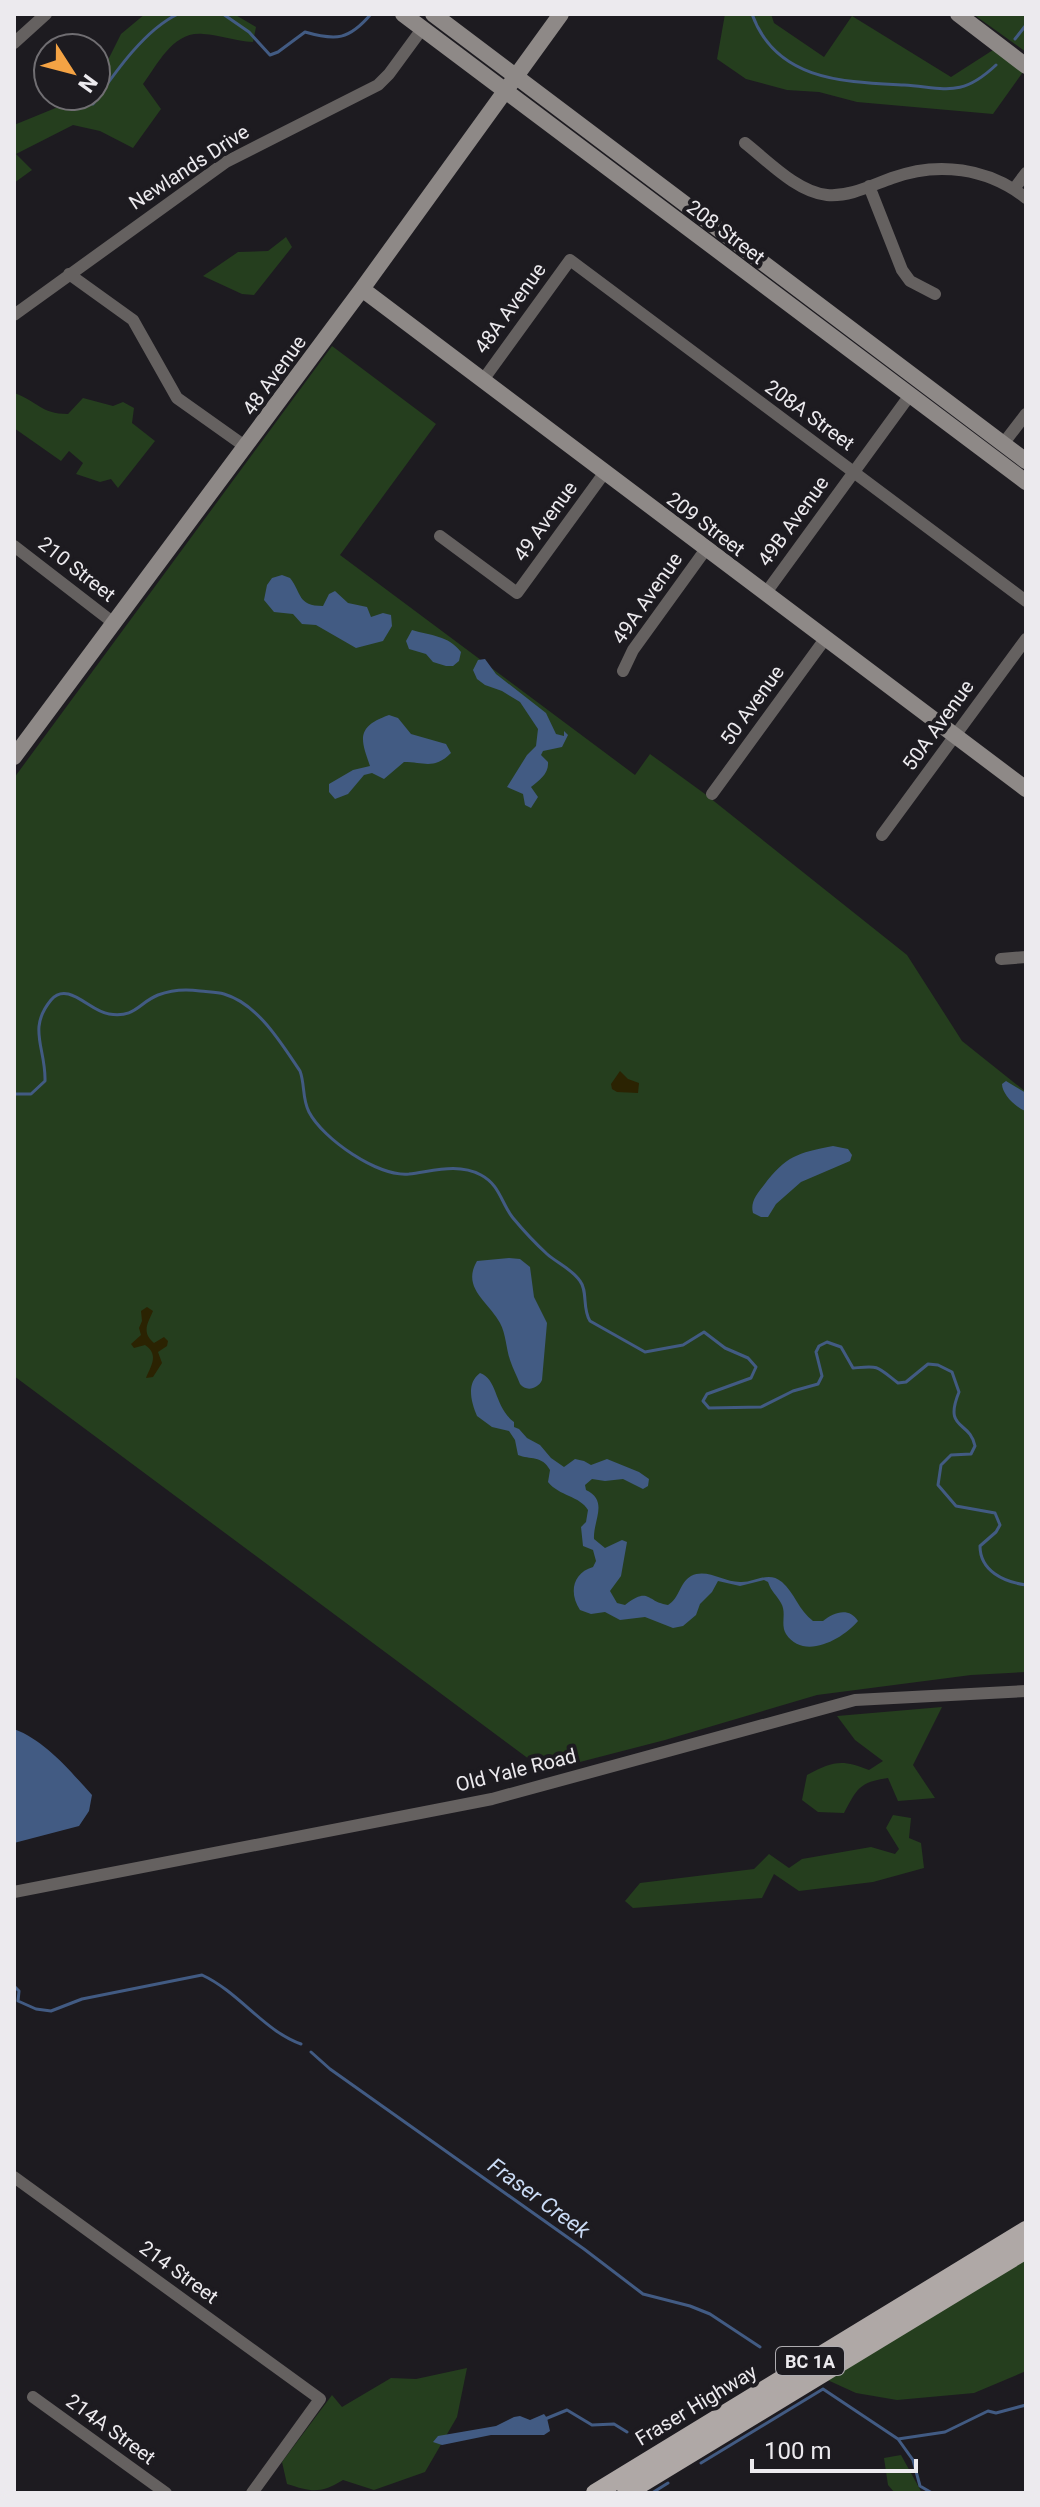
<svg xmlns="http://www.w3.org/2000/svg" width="1040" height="2507" font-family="Roboto,sans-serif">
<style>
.green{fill:#253e1e}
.sand{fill:#2b2302}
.water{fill:#425b83}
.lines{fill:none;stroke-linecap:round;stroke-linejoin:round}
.stream{stroke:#425b83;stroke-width:3}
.street{stroke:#656160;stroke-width:12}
.secondary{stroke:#8e8987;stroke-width:16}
.primary{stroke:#afa8a6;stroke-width:18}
.labels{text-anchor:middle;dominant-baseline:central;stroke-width:8;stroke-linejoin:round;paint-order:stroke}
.shield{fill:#1d1b20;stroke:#aeacb0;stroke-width:2}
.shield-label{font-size:18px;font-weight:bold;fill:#eceaee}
.street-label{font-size:20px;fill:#eceaee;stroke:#1d1b20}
.water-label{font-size:22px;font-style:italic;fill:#cadbf5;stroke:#1d1b20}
</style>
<rect width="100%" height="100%" fill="#1d1b20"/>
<path class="green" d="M 145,14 L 234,14 L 256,27 L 253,42 C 235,41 220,35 203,34 C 173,31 158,64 143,84 L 161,109 L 133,148 L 100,131 L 73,125 L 16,154 L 32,170 L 14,183 L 14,125 L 58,107 L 65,96 L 96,96 L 96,67 L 108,60 L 121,34 Z
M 725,14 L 771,14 L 774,23 L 824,57 L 852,16 L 951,77 L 993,50 L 1023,72 L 993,114 L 857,102 L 819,92 L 787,90 L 746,79 L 717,59 Z
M 973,14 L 1026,14 L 1026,52 Z
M 286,237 L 292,247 L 254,295 L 242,294 L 203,276 L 238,252 L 268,251 Z
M 332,346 L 436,424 L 340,555 L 635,775 L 650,754 L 705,794 L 907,955 L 962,1041 L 1026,1092 L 1026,1672 L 971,1675 L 817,1695 L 665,1740 L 545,1771 L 14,1376 L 14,778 Z
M 14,393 C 38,401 40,414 68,414 L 83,398 L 113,406 L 123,402 L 134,408 L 132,423 L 155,441 L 118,488 L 111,479 L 100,482 L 76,474 L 83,463 L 69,451 L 61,461 L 14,428 Z
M 942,1707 L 913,1765 L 935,1798 L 898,1801 L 888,1778 C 859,1782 857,1789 844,1813 L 818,1812 L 802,1800 L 807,1775 C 833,1761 842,1759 869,1770 L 883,1761 L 855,1740 L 837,1716 Z
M 893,1815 L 911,1818 L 909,1838 L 921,1843 L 924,1868 L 873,1882 L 799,1891 L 774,1874 L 762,1898 L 633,1908 L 625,1901 L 640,1883 L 754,1869 L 769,1854 L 789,1868 L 802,1859 L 871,1847 L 895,1854 L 899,1849 L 886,1828 Z
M 1026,2251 L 1026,2371 L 974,2393 L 897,2400 L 856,2393 L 823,2378 Z
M 467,2368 L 457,2417 L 425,2472 L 374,2490 L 343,2480 C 320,2494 312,2492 287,2484 L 282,2462 L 332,2395 L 342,2407 L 391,2378 L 416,2379 Z
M 901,2455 L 922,2493 L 895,2493 L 888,2485 L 884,2458 Z"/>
<path class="sand" d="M 620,1071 L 628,1079 L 639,1083 L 638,1093 L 617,1092 L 612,1089 L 611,1084 Z
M 147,1307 L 153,1311 C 148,1323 141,1332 154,1343 L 164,1337 L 168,1341 L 167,1346 L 158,1352 L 162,1363 L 153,1377 L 146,1378 C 150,1367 160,1355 145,1345 L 134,1348 L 131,1344 L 141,1335 L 139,1328 L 142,1321 L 141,1311 Z"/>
<path class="water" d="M 282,575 L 290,578 C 302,593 297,606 323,606 L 329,594 L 335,591 L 348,603 L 367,607 L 371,617 L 383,613 L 391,615 L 392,626 L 383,641 L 356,648 L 316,625 L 302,624 L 293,614 L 274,612 L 264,600 L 267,585 L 272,578 Z
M 412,630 C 431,636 448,635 461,652 L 459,661 L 453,666 L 446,666 L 433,662 L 426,654 L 409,649 L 406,641 Z
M 485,659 L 496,674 L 546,713 L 556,734 L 564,736 L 564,731 L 568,735 L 562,747 L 543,751 L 541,755 L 548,762 C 549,774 539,780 531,787 L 538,797 L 531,808 L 525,805 L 523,794 L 507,787 L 527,755 L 536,746 L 538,729 L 520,702 L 502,691 L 485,685 L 477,679 L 473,670 L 478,660 Z
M 389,715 L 398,718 L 411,734 L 446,744 L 451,753 C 434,770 424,762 404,762 L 384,779 L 372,773 L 364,775 L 348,794 L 335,799 L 329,792 L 329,784 L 353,770 L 370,766 C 361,740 355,727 389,715 Z
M 1006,1081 L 1026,1093 L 1026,1111 C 1016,1108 1002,1094 1002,1084 Z
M 833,1146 L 848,1149 L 852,1155 L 850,1161 L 801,1182 L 776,1204 L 768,1217 L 761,1217 L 753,1213 C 750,1202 757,1194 764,1185 C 786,1156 797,1153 833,1146 Z
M 509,1258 L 520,1259 L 530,1267 L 534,1297 L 547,1323 L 542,1380 C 538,1389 526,1392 520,1384 C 517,1376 513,1369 510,1360 C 506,1348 506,1334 500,1323 C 489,1302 461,1288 477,1261 Z
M 480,1373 C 498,1379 494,1407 514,1422 L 514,1427 L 519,1429 L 527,1438 L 540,1445 L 551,1458 L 564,1467 L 575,1459 L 584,1461 L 591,1465 L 607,1459 L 639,1472 L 649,1479 L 648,1486 L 643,1489 L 623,1479 L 605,1481 L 592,1479 L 585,1485 L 586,1490 C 609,1501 593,1520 594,1539 L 605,1548 L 622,1540 L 627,1542 L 621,1576 L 610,1591 L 617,1603 L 625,1605 C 650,1586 646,1602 668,1605 C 680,1598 679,1583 691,1576 C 707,1568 723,1582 740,1582 C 755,1583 768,1570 782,1582 C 794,1592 799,1611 813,1621 L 823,1621 C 834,1612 849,1607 858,1621 C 843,1639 804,1661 786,1634 C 780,1624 787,1613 781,1603 C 776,1594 772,1593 768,1582 L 764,1580 L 740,1586 L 718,1581 L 712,1592 L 700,1604 L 696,1615 L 683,1626 L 673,1628 L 645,1617 L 620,1620 L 605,1612 L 591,1614 L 580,1610 C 569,1594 572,1573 593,1567 L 596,1561 L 593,1550 L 583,1546 L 581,1527 L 586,1522 L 588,1510 C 580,1496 559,1496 548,1482 L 550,1470 C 542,1455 530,1460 518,1455 L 515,1440 L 509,1431 L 492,1427 L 477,1416 C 471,1402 466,1383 480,1373 Z
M 14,1729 C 46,1741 70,1771 92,1795 L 89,1811 L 79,1826 L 14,1843 Z
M 544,2414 L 547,2418 L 550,2431 L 544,2435 L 491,2435 L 442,2445 L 433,2442 L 438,2436 L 496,2426 L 514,2417 L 520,2416 L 530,2420 Z"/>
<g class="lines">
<path class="stream" d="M 223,14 L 249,32 L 270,55 L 278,52 L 305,32 C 336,41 349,40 371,14
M 752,14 C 776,81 844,82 904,85 C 946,88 961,98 996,65
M 1015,39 L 1026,25
M 93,104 C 114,74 144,30 178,14
M 14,1094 L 31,1094 L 45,1081 C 46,1048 27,1029 51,1000 C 68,980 90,1012 109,1014 C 136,1018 138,1003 158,995 C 171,990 186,989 200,991 C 208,992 217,992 224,994 C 258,1004 281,1043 300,1071 C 305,1084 302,1099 309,1112 C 323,1139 378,1177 409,1174 C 434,1171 458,1163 481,1175 C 500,1185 501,1203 513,1218 C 523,1230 535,1243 547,1254 C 557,1263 572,1269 580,1281 C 588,1291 582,1309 590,1321 L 645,1352 L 683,1345 L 704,1332 L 725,1348 L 748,1358 L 756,1367 L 751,1378 L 707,1394 L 703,1401 L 709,1408 L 761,1407 L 793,1391 L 818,1384 L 822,1376 L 816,1352 L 819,1346 L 827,1342 L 841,1347 L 853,1368 C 880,1366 875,1365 898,1383 L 906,1382 L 928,1364 L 938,1365 L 952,1372 L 959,1392 C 943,1431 970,1420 975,1446 L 971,1454 L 951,1455 L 941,1465 L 938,1485 L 956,1506 L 995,1513 L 1000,1525 L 996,1532 L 980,1546 C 980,1571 1004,1582 1026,1585
M 14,1986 L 19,1991 L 18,2001 L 36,2009 L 51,2011 L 82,1999 L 202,1975 C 239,1992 264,2031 301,2044
M 311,2052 L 330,2069 L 584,2249 L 643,2294 L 690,2306 L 710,2314 L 760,2347
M 545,2419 L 567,2410 L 592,2425 L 614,2424 L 627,2432
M 898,2439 L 913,2460 L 920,2486 L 932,2493
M 701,2463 L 823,2389 L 898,2439 L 945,2432 L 988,2411 L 996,2413 L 1026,2405
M 652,2493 L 668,2483"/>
<path class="street" d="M 14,43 L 46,14
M 745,143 C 768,161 797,192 827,195 C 850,197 872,185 892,178 C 938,161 988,168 1026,198
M 869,186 L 902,270 L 910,281 L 935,294
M 1014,189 L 1026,173
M 69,274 L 133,320 L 177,398 L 246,447
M 14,315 L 226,162 L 378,85 L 389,74 L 422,29
M 483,380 L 570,260 L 1026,601
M 1003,444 L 1026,414
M 440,536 L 517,593 L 605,472
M 14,546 L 115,624
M 765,594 L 910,395
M 623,671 L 633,650 L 706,549
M 712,794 L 825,639
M 882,835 L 1026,639
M 1001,959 L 1026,957
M 14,1892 L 492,1799 L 855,1700 L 1026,1691
M 14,2177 L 320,2399 L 252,2493
M 33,2397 L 166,2493"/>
<path class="secondary" d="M 403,14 L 1026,482
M 433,14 L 1026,461
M 958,14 L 1026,66
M 362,289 L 1026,789
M 14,757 L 362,289 L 561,14"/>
<path class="primary" d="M 595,2493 L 1026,2230
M 626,2493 L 1026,2250"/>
</g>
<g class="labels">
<rect class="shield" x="776" y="2347" width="68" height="28" rx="6"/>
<g class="shield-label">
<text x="810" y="2361">BC 1A</text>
</g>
<g class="street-label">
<text transform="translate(189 167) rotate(-33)">Newlands Drive</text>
<text transform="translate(726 232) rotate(37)">208 Street</text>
<text transform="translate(510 308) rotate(-54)">48A Avenue</text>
<text transform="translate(274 375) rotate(-54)">48 Avenue</text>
<text transform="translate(810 415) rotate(36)">208A Street</text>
<text transform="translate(545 521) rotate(-54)">49 Avenue</text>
<text transform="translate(793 521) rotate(-54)">49B Avenue</text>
<text transform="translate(706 524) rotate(37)">209 Street</text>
<text transform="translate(77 569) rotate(38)">210 Street</text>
<text transform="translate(647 598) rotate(-55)">49A Avenue</text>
<text transform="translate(752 705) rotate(-54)">50 Avenue</text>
<text transform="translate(938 725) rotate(-54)">50A Avenue</text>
<text transform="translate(516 1770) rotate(-14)">Old Yale Road</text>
<text transform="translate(179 2272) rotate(36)">214 Street</text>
<text transform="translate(696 2405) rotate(-31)">Fraser Highway</text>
<text transform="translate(111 2429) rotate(36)">214A Street</text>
</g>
<g class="water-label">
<text transform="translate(539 2198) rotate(36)">Fraser Creek</text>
</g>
</g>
<rect width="1040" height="2507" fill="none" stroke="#eceaee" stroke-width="32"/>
<g transform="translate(72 72) rotate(126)"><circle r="38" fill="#1d1b20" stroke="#706e72" stroke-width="2"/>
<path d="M0-6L14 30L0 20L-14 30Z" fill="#f4a344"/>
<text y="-12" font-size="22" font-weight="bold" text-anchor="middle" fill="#eceaee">N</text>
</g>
<path d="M752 2459v12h164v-12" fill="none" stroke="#eceaee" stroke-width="4"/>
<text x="764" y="2459" font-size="24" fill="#eceaee" stroke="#1d1b20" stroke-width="6" paint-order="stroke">100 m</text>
</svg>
